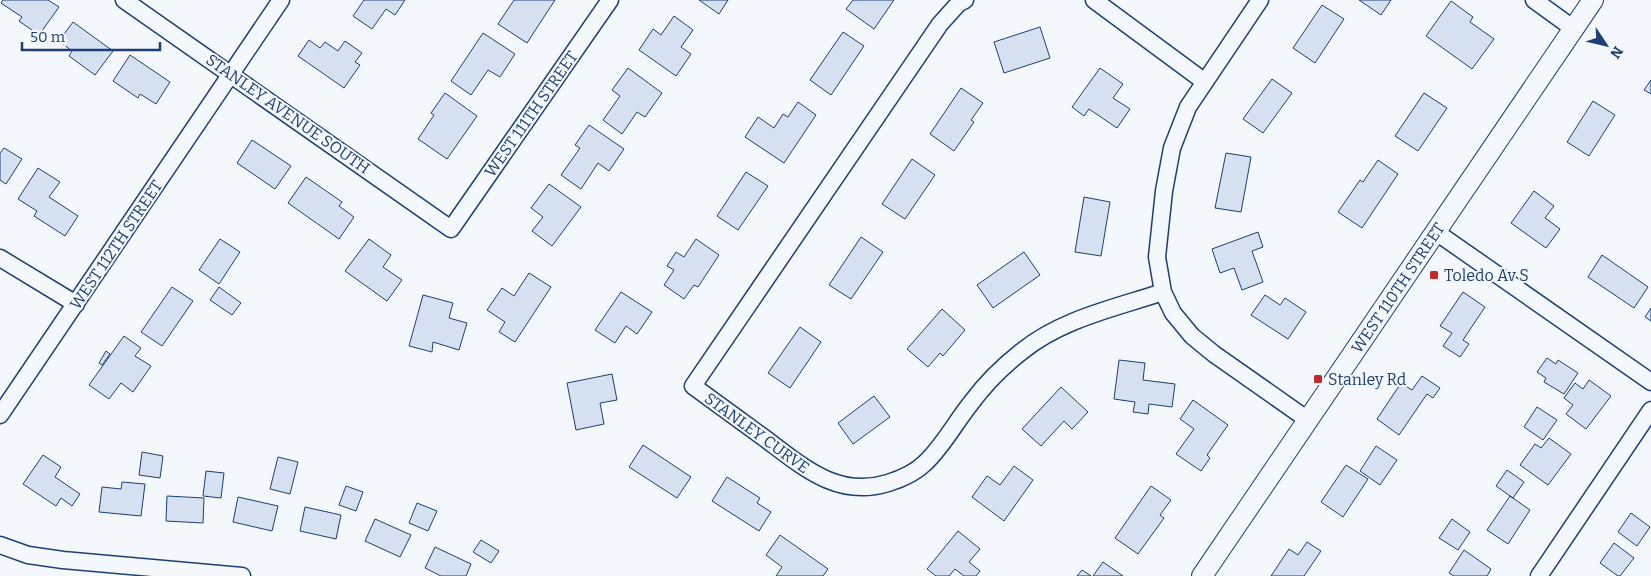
<svg xmlns="http://www.w3.org/2000/svg" width="1651" height="576" font-family="Bitter,serif">
<style>
.building{fill:#d5e0f0;stroke:#1d3f73}
.lines{fill:none;stroke-linecap:round;stroke-linejoin:round}
.minor-casing{stroke:#1d3f73;stroke-width:19}
.tertiary-casing{stroke:#1d3f73;stroke-width:22}
.minor{stroke:#f4f7fb;stroke-width:16}
.tertiary{stroke:#f4f7fb;stroke-width:20}
.poi-dot{fill:#c62828;stroke:#f4f7fb;stroke-width:2}
.labels{text-anchor:middle;dominant-baseline:central;stroke-width:4;stroke-linejoin:round;paint-order:stroke}
.street-label{font-size:16px;fill:#1d3f73;stroke:#f4f7fb}
.poi-label{font-size:16px;fill:#1d3f73;stroke:#f4f7fb;text-anchor:start}
</style>
<rect width="100%" height="100%" fill="#f4f7fb"/>
<path class="building" d="M 3,0 L 48,0 L 59,7 L 39,35 L 19,21 L 22,17 L 1,3 Z
M 364,0 L 405,0 L 395,15 L 386,9 L 372,29 L 353,16 Z
M 514,0 L 555,0 L 527,43 L 498,24 Z
M 699,0 L 728,0 L 719,14 Z
M 853,0 L 894,0 L 874,29 L 846,9 Z
M 1359,0 L 1391,0 L 1381,15 Z
M 1451,1 L 1473,17 L 1470,22 L 1494,39 L 1472,69 L 1426,36 Z
M 1322,5 L 1344,19 L 1315,63 L 1293,48 Z
M 674,16 L 693,30 L 681,47 L 691,54 L 676,76 L 639,50 L 653,29 L 661,35 Z
M 73,22 L 113,51 L 95,75 L 69,56 L 72,51 L 59,41 Z
M 1040,27 L 1050,58 L 1004,73 L 994,42 Z
M 843,32 L 864,46 L 831,95 L 810,80 Z
M 483,33 L 515,54 L 500,77 L 488,70 L 471,95 L 451,81 Z
M 309,40 L 320,48 L 325,42 L 338,51 L 345,41 L 362,53 L 355,62 L 360,65 L 344,88 L 298,56 Z
M 130,55 L 170,82 L 156,104 L 140,94 L 138,98 L 113,81 Z
M 628,68 L 662,93 L 645,117 L 637,112 L 622,134 L 603,120 L 620,96 L 612,90 Z
M 1100,68 L 1123,84 L 1113,98 L 1130,109 L 1117,128 L 1089,109 L 1084,116 L 1072,107 Z
M 1272,79 L 1292,93 L 1263,133 L 1243,119 Z
M 1651,80 L 1651,94 L 1644,90 Z
M 961,88 L 983,103 L 971,120 L 974,122 L 954,151 L 930,134 Z
M 445,93 L 477,116 L 447,159 L 418,139 L 434,115 L 431,113 Z
M 1424,93 L 1447,108 L 1418,151 L 1395,136 Z
M 1593,101 L 1615,115 L 1589,156 L 1567,142 Z
M 798,102 L 816,115 L 784,163 L 745,137 L 758,117 L 774,128 L 783,114 L 788,117 Z
M 589,125 L 624,149 L 609,171 L 598,163 L 581,189 L 561,175 L 580,148 L 575,145 Z
M 252,140 L 291,166 L 275,189 L 237,163 Z
M 4,148 L 22,159 L 6,184 L 0,180 L 0,153 Z
M 1226,153 L 1251,157 L 1241,212 L 1215,208 Z
M 912,159 L 935,175 L 905,219 L 882,204 Z
M 1378,160 L 1398,174 L 1362,228 L 1338,212 L 1360,180 L 1363,182 Z
M 38,168 L 60,182 L 49,197 L 78,216 L 65,236 L 34,216 L 37,211 L 18,199 Z
M 746,172 L 768,186 L 738,230 L 717,216 Z
M 306,177 L 342,202 L 339,206 L 354,217 L 339,239 L 288,203 Z
M 549,184 L 581,207 L 552,246 L 532,231 L 543,217 L 531,208 Z
M 1534,191 L 1554,206 L 1545,218 L 1560,229 L 1546,248 L 1511,223 Z
M 1084,197 L 1110,202 L 1101,256 L 1075,252 Z
M 1258,232 L 1263,247 L 1252,251 L 1263,282 L 1242,290 L 1234,268 L 1220,273 L 1212,249 Z
M 861,237 L 883,252 L 851,299 L 829,285 Z
M 220,239 L 240,252 L 219,284 L 199,270 Z
M 369,239 L 391,255 L 383,267 L 402,280 L 387,301 L 345,271 Z
M 696,239 L 719,255 L 698,287 L 694,285 L 684,299 L 664,285 L 674,270 L 667,266 L 676,252 L 684,257 Z
M 1024,252 L 1040,275 L 993,308 L 977,285 Z
M 1602,255 L 1648,287 L 1634,308 L 1588,277 Z
M 529,273 L 551,287 L 515,342 L 499,332 L 505,322 L 487,310 L 502,288 L 514,296 Z
M 172,287 L 193,301 L 162,346 L 141,332 Z
M 219,287 L 241,303 L 232,315 L 210,300 Z
M 621,292 L 652,312 L 637,334 L 626,326 L 615,343 L 595,330 Z
M 1463,292 L 1485,307 L 1463,340 L 1469,344 L 1460,357 L 1443,346 L 1452,333 L 1440,326 Z
M 423,295 L 453,303 L 449,318 L 467,323 L 459,350 L 433,342 L 432,352 L 409,346 Z
M 1265,295 L 1280,305 L 1285,298 L 1306,312 L 1288,339 L 1251,315 Z
M 1651,308 L 1651,321 L 1645,317 Z
M 942,309 L 965,330 L 943,356 L 940,353 L 928,367 L 907,349 Z
M 800,327 L 821,342 L 790,388 L 768,373 Z
M 124,336 L 141,348 L 135,356 L 151,366 L 133,392 L 121,383 L 109,399 L 89,385 Z
M 106,351 L 110,354 L 102,365 L 99,363 Z
M 1547,358 L 1556,364 L 1558,360 L 1578,373 L 1564,394 L 1544,382 L 1546,378 L 1537,372 Z
M 1119,360 L 1145,363 L 1143,380 L 1175,384 L 1172,407 L 1149,404 L 1148,414 L 1133,412 L 1135,402 L 1114,399 Z
M 612,374 L 617,400 L 600,403 L 604,424 L 576,430 L 567,383 Z
M 1422,376 L 1440,388 L 1433,398 L 1427,394 L 1399,435 L 1377,419 L 1401,383 L 1412,390 Z
M 1589,380 L 1611,396 L 1586,429 L 1566,414 L 1573,405 L 1564,398 L 1575,383 L 1583,389 Z
M 1061,387 L 1088,412 L 1072,429 L 1064,421 L 1041,446 L 1022,429 Z
M 874,396 L 890,417 L 853,444 L 838,423 Z
M 1193,400 L 1228,425 L 1207,455 L 1210,458 L 1201,471 L 1176,454 L 1194,429 L 1180,419 Z
M 1537,407 L 1557,420 L 1543,440 L 1524,427 Z
M 1549,438 L 1571,454 L 1548,485 L 1520,465 L 1535,444 L 1541,448 Z
M 643,445 L 691,477 L 677,498 L 629,467 Z
M 1376,446 L 1397,460 L 1380,485 L 1360,471 Z
M 142,452 L 163,456 L 160,478 L 139,475 Z
M 43,455 L 61,467 L 55,477 L 80,494 L 72,506 L 61,498 L 56,506 L 23,484 Z
M 278,457 L 298,462 L 290,494 L 270,489 Z
M 1346,465 L 1368,479 L 1343,517 L 1321,502 Z
M 1014,466 L 1033,480 L 1004,521 L 972,497 L 987,476 L 1000,485 Z
M 1507,470 L 1524,482 L 1513,498 L 1496,486 Z
M 206,471 L 224,473 L 221,498 L 203,496 Z
M 727,477 L 760,498 L 757,503 L 771,512 L 759,531 L 712,501 Z
M 122,482 L 145,484 L 141,516 L 99,512 L 102,487 L 121,489 Z
M 346,486 L 363,492 L 356,511 L 339,505 Z
M 1151,486 L 1171,500 L 1160,515 L 1164,518 L 1138,554 L 1115,538 Z
M 167,496 L 204,498 L 203,523 L 166,521 Z
M 1510,496 L 1530,510 L 1508,544 L 1487,530 Z
M 238,497 L 278,506 L 272,531 L 233,522 Z
M 417,503 L 437,511 L 428,531 L 409,523 Z
M 305,507 L 341,515 L 336,539 L 300,531 Z
M 1631,513 L 1650,527 L 1637,546 L 1618,532 Z
M 375,519 L 411,535 L 400,557 L 365,541 Z
M 1452,519 L 1470,532 L 1458,550 L 1439,538 Z
M 958,531 L 980,549 L 969,562 L 980,571 L 976,576 L 964,576 L 955,569 L 949,576 L 936,576 L 927,569 Z
M 780,535 L 828,569 L 823,576 L 776,576 L 782,567 L 766,555 Z
M 481,540 L 499,551 L 491,563 L 473,552 Z
M 1307,542 L 1321,551 L 1304,576 L 1271,576 L 1289,549 L 1298,555 Z
M 1614,543 L 1634,558 L 1620,576 L 1618,576 L 1600,563 Z
M 435,547 L 471,564 L 466,576 L 441,576 L 425,568 Z
M 1464,550 L 1491,569 L 1487,576 L 1454,576 L 1449,573 Z
M 1103,562 L 1123,576 L 1093,576 Z
M 1082,570 L 1091,576 L 1077,576 Z"/>
<g class="lines">
<g class="minor-casing">
<path id="minor" d="M 124,0 L 451,229 L 610,0
M 965,0 L 959,3 L 940,24 L 693,386 C 716,403 740,420 763,437 C 802,466 837,499 888,483 C 901,479 915,473 925,463 C 943,446 955,423 971,403 C 985,384 1002,367 1021,352 C 1061,319 1115,308 1163,292
M 1094,0 L 1205,82
M 1260,0 L 1188,107 L 1172,148 L 1164,191 L 1157,257 L 1163,292 L 1173,313 L 1192,336 L 1214,354 L 1308,420
M 1534,0 L 1574,29
M 1436,232 L 1651,382
M 0,258 L 76,304
M 0,415 L 281,0
M 0,545 L 28,555 L 63,560 L 242,576
M 1539,576 L 1651,410"/>
</g>
<g class="tertiary-casing">
<path id="tertiary" d="M 1202,576 L 1593,0"/>
</g>
<use href="#minor" class="minor"/>
<use href="#tertiary" class="tertiary"/>
</g>
<g class="poi-dot">
<rect x="1429" y="270" width="10" height="10" rx="2.5"/>
<rect x="1313" y="374" width="10" height="10" rx="2.5"/>
</g>
<g class="labels">
<g class="street-label">
<text transform="translate(288 114) rotate(35)">STANLEY AVENUE SOUTH</text>
<text transform="translate(531 114) rotate(-55)">WEST 111TH STREET</text>
<text transform="translate(116 245) rotate(-56)">WEST 112TH STREET</text>
<text transform="translate(1398 288) rotate(-56)">WEST 110TH STREET</text>
<text transform="translate(757 433) rotate(36)">STANLEY CURVE</text>
</g>
<g class="poi-label">
<text x="1444" y="275">Toledo Av S</text>
<text x="1328" y="379">Stanley Rd</text>
</g>
</g>
<g transform="translate(1606 45) rotate(125)" stroke="#f4f7fb" stroke-width="4" paint-order="stroke">
<path d="M0-4L9 19L0 12L-9 19Z" fill="#1d3f73"/>
<text y="-8" font-size="14" font-weight="bold" text-anchor="middle" fill="#1d3f73">N</text>
</g>
<path d="M22 42v8h138v-8" fill="none" stroke="#1d3f73" stroke-width="2.5"/>
<text x="30" y="42" font-size="15" fill="#1d3f73" stroke="#f4f7fb" stroke-width="4" paint-order="stroke">50 m</text>
</svg>
